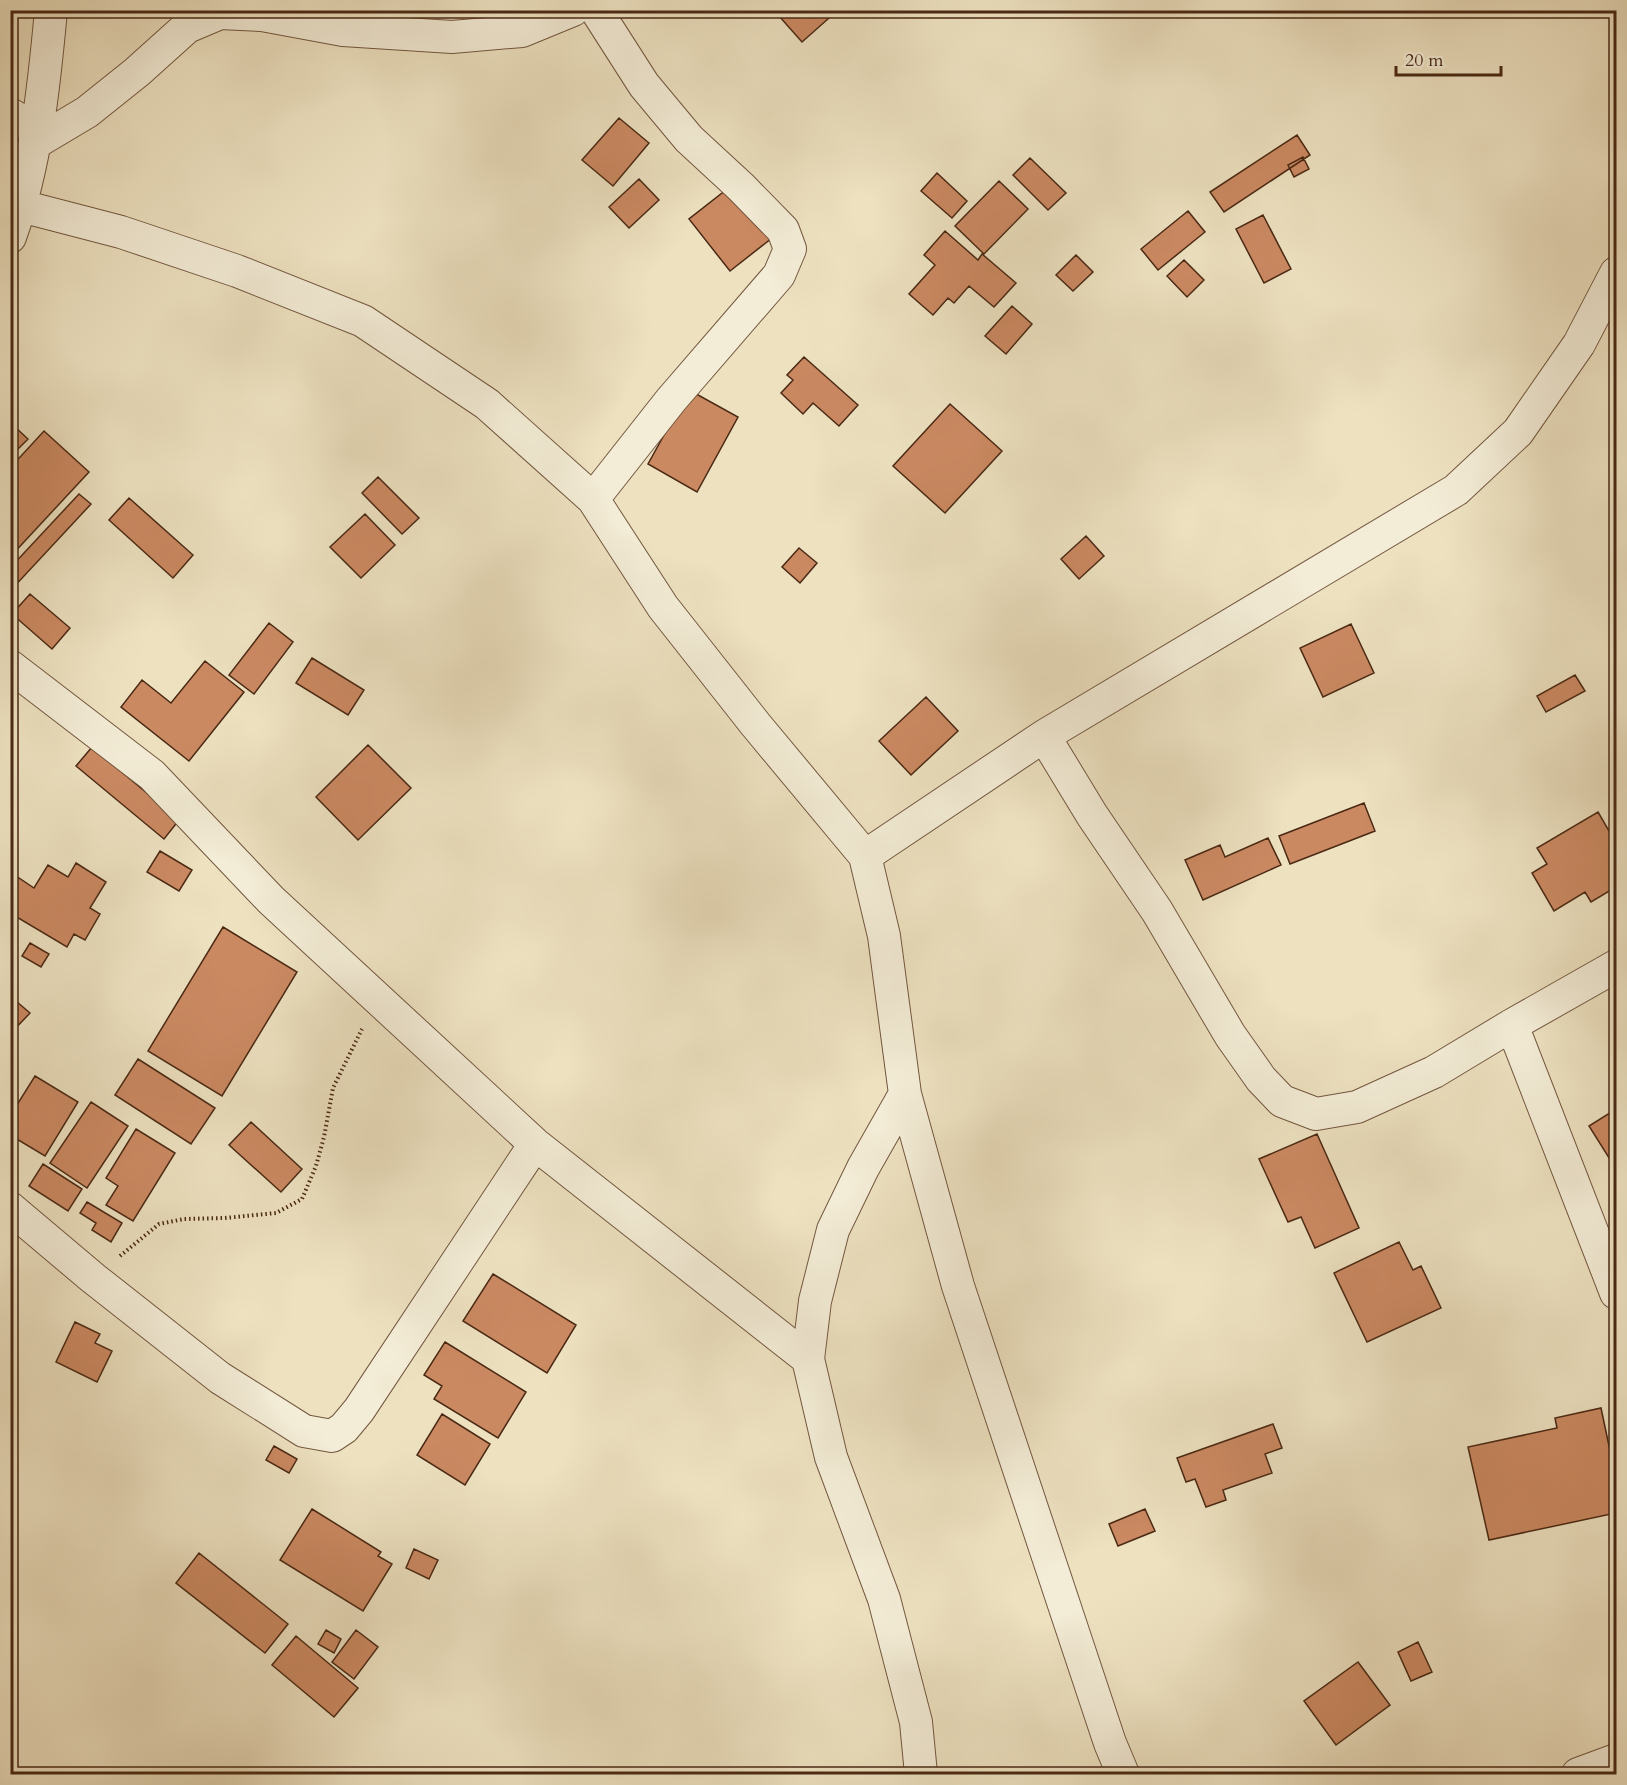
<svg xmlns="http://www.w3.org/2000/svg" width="1627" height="1785" font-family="Cardo,serif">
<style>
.building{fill:#cb8962;stroke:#4a2914;stroke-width:1.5}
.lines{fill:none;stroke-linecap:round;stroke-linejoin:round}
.street-casing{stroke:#73573f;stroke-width:34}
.path{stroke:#4a2914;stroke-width:4;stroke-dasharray:1.5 3;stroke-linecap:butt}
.street{stroke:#f3ecd6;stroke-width:32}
</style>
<rect width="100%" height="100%" fill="#ede1c0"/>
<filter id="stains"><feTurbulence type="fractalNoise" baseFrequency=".00333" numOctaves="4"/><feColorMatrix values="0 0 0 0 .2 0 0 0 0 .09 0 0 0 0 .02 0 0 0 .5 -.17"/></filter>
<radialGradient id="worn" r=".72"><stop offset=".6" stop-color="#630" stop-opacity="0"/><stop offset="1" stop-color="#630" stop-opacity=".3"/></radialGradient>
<path class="building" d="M 455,10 L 491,10 L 492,15 L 455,16 Z
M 785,10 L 838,10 L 802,42 L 779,16 Z
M 619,118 L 649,143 L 613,186 L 582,160 Z
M 1297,135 L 1310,155 L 1224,212 L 1210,192 Z
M 1303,157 L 1309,169 L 1294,177 L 1288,165 Z
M 1030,158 L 1066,193 L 1048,210 L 1013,175 Z
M 937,173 L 967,201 L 952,218 L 921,191 Z
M 639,179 L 659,200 L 629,228 L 609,207 Z
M 999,181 L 1028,209 L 984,254 L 955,226 Z
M 731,186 L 772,238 L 730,271 L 689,219 Z
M 1188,211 L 1205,232 L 1158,270 L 1141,249 Z
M 1263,215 L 1291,269 L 1264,283 L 1236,229 Z
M 945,231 L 978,260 L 982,254 L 1016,283 L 994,307 L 969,286 L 954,303 L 948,298 L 933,315 L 909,294 L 935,265 L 924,255 Z
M 1076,255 L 1093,272 L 1073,291 L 1056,275 Z
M 1184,260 L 1204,280 L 1187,297 L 1167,276 Z
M 1012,306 L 1032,324 L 1006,354 L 985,336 Z
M 804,357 L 858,405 L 839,426 L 813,403 L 803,414 L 781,393 L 793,380 L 787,375 Z
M 689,390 L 738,417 L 697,492 L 648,464 Z
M 950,404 L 1002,451 L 945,513 L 893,466 Z
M 15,427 L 28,439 L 10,457 L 10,432 Z
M 44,431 L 89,472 L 10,557 L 10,468 Z
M 378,477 L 419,518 L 402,534 L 362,493 Z
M 79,494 L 91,504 L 11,590 L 10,568 Z
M 129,498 L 193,555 L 173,578 L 109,520 Z
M 365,514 L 395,545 L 361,578 L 330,547 Z
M 1086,536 L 1104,556 L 1079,579 L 1061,559 Z
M 799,548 L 817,563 L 800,583 L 782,567 Z
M 30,594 L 70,628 L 52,649 L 12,614 Z
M 269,623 L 293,642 L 254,694 L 229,675 Z
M 1351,624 L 1374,673 L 1323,697 L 1300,648 Z
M 312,658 L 364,690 L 348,715 L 296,683 Z
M 205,661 L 244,692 L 189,761 L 121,707 L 142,680 L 171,703 Z
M 1575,675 L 1585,691 L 1546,712 L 1537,696 Z
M 926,697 L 958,731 L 911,775 L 879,741 Z
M 368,745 L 411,788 L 358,840 L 316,797 Z
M 92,747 L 179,820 L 164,839 L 76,766 Z
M 1364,803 L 1375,831 L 1290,864 L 1279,836 Z
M 1598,812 L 1616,843 L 1616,887 L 1591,902 L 1585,892 L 1554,911 L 1532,873 L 1547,864 L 1537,848 Z
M 1268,838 L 1281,865 L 1203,900 L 1185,860 L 1220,845 L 1225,857 Z
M 160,851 L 192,870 L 179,891 L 147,872 Z
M 76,863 L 106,882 L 90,908 L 100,914 L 85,940 L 74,934 L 67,947 L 10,913 L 10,884 L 16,876 L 34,888 L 48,865 L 68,877 Z
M 223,927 L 297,972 L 222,1096 L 148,1051 Z
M 30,943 L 49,954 L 41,967 L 22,956 Z
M 10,996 L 30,1013 L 10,1034 Z
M 138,1059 L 215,1108 L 191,1144 L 115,1095 Z
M 35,1076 L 78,1102 L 45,1156 L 10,1135 L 10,1116 Z
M 91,1102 L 128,1126 L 87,1188 L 50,1163 Z
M 1616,1109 L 1616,1169 L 1589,1126 Z
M 251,1122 L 302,1169 L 281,1192 L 229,1145 Z
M 136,1129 L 175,1153 L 133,1221 L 106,1205 L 118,1186 L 106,1178 Z
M 1317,1134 L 1359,1228 L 1315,1248 L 1301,1217 L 1288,1222 L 1259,1159 Z
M 43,1164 L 82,1189 L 68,1211 L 29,1186 Z
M 87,1202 L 122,1223 L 111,1242 L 92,1230 L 96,1223 L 80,1213 Z
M 1399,1242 L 1413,1270 L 1421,1266 L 1441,1308 L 1367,1342 L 1334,1273 Z
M 493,1274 L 576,1325 L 547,1373 L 463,1321 Z
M 75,1322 L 100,1334 L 95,1343 L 112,1351 L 97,1382 L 56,1362 Z
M 445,1342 L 526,1392 L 498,1438 L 434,1399 L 442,1386 L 424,1375 Z
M 1601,1408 L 1616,1479 L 1616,1513 L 1489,1540 L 1468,1447 L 1557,1428 L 1555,1418 Z
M 442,1414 L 490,1444 L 465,1485 L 417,1455 Z
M 1273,1424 L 1282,1448 L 1265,1454 L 1272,1473 L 1223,1490 L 1226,1500 L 1206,1507 L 1195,1479 L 1186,1482 L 1177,1458 Z
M 274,1446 L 297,1459 L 289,1473 L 266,1460 Z
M 312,1509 L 381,1552 L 378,1556 L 392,1564 L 363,1611 L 280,1560 Z
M 1145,1509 L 1155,1531 L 1118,1546 L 1109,1524 Z
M 414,1549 L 438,1560 L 429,1579 L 406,1568 Z
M 199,1553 L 288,1624 L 265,1653 L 176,1583 Z
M 326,1630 L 341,1639 L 334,1653 L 318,1644 Z
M 356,1630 L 378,1647 L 354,1679 L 332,1662 Z
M 296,1636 L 358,1688 L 334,1717 L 272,1665 Z
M 1418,1642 L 1432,1672 L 1411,1681 L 1398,1652 Z
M 1358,1662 L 1390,1705 L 1336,1745 L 1304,1701 Z"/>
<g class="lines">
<g class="street-casing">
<path id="street" d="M 10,114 L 37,130
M 35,143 L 87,112 L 137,72 L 187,27 L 220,13 L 262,15 L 343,30 L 452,37 L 522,31 L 573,10
M 21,206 L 121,232 L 237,271 L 363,321 L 487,404 L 593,499 L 663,607 L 756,725 L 865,856 L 884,936 L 905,1094 L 958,1286 L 1110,1743 L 1123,1774
M 10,237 C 36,164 44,87 51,10
M 593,499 L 671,400 L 779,275 L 790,249 L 783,230 L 741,187 L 689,139 L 644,85 L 596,10
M 10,666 L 152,775 L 271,900 L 535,1144 L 808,1359
M 1044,736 L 1092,815 L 1157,911 L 1230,1035 L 1261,1079 L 1282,1101 L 1316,1114 L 1357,1107 L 1434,1072 L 1512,1025 L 1616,966
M 865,856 L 1044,736 L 1456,490 L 1518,432 L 1579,344 L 1616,273
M 1512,1025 L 1616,1293
M 905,1094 L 863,1168 L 833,1230 L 815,1301 L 808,1359 L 831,1457 L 884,1599 L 916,1722 L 921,1774
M 10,1208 L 93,1278 L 220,1378 L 304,1431 L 332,1436 L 344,1428 L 359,1410 L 535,1144
M 1578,1774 L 1616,1760"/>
</g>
<path class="path" d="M 120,1256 L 159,1224 L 184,1219 L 225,1218 L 276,1213 L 302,1199 L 316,1166 L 324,1137 L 333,1088 L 362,1029"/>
<use href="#street" class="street"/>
</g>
<rect width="1627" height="1785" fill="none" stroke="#ede1c0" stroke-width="36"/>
<rect x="12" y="12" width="1603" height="1761" fill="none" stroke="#4a2914" stroke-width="3"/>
<rect x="18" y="18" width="1591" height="1749" fill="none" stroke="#4a2914" stroke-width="1.5"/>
<path d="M1396 66v9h105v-9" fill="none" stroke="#4a2914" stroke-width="3"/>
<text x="1405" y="66" font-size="18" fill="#4a2914" stroke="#f3ecd6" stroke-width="4.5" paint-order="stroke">20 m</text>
<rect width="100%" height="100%" filter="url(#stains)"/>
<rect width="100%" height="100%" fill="url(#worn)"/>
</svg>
